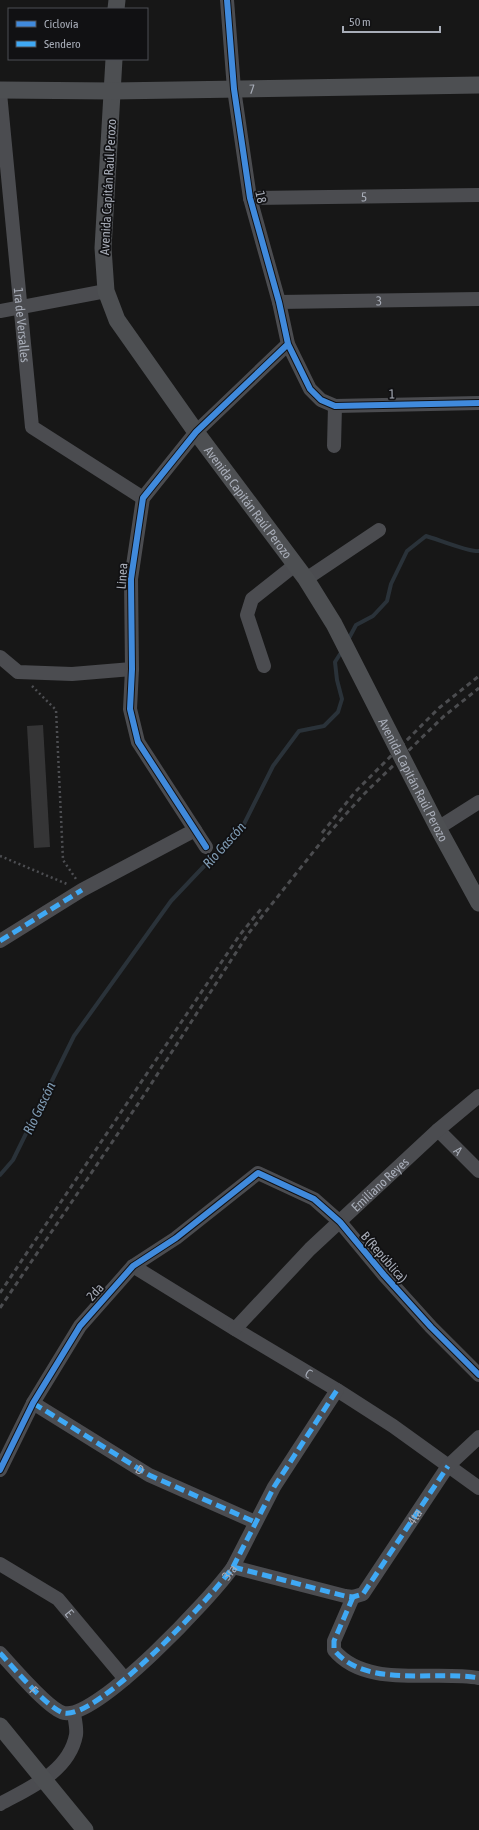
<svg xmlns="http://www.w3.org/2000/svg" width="479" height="1830" font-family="'Asap Condensed',sans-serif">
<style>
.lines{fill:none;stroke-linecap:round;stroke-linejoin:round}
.stream{stroke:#2a3239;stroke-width:4}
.building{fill:#353536}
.path{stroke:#4d4e52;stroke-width:2.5;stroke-dasharray:2 3;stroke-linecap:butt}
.minor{stroke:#4b4c50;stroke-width:14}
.major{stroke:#4d4f52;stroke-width:17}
.rail{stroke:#4b4c4f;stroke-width:3;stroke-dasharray:5 4;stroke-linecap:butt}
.quiet{stroke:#3fa9f5;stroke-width:5;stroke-dasharray:10 5;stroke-linecap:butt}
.cycleway-casing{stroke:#111113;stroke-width:8}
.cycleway{stroke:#408adc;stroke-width:6}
.labels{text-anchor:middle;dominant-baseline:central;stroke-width:3.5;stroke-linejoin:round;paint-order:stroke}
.street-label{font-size:13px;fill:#a8adb8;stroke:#111113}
.water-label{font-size:14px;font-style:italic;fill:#7f9bb3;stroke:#111113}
</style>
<rect width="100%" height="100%" fill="#171717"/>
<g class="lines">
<path class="stream" d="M 348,640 L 356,625 L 373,616 L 387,601 L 391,584 L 407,551 L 426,536 C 437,539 471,553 479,551
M 0,1175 L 13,1160 L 74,1036 L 171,901 L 244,824 L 273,766 L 299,731 L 324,726 L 338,712 L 342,699 L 337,680 L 335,662 L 342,651"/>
</g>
<path class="building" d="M 43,725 L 50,847 L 34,848 L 27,726 Z"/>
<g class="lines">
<path class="path" d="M 32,686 L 56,710 L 63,860 L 76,879
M 0,856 L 67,884"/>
<g class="minor">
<path d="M 227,0 L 234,89 L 250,198 L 279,302 L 288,344 L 310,389 L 321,400 L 335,406 L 479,403"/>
<path id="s1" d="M 0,93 L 32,427 L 143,498"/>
<path id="s2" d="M 250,198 L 479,195"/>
<path id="s3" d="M 279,302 L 479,299"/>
<path d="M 0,311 L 106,291"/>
<path d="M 334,446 L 335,406"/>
<path d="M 306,579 L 379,530"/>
<path d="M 0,657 L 18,672 L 72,674 L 132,669"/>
<path d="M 264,666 L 247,615 L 252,599 L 295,565"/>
<path d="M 438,828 L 479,802"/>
<path d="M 206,847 L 138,742 L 130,709 L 132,669 L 131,579 L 143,498 L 196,432 L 288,344"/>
<path d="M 0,941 L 82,890 L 195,830"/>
<path id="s4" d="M 438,1130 L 479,1171"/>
<path id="s5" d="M 133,1266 L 235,1329 L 337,1390 L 393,1426 L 479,1488"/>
<path id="s6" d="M 235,1329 L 310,1249 L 438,1130 L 479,1096"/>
<path d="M 33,1403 L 149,1475 L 255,1522"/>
<path d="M 0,1470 L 33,1403 L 80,1326 L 133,1266 L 176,1238 L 258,1173 L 314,1199 L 340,1222 L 384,1275 L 431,1327 L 479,1375"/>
<path id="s7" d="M 0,1564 L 58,1599 L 125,1679"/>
<path d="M 233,1567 L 345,1596 L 353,1597 L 363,1594 L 448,1466 L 479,1437"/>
<path d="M 353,1597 L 334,1641 L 334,1650 C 366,1689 434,1670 479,1678"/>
<path d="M 0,1653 C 12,1666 49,1710 64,1713 C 97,1720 213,1596 233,1567 L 274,1487 L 337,1390"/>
<path d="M 0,1804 C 29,1788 69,1772 76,1735 C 77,1729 75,1720 74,1714"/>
</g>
<g class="major">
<path d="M 116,9 L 117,0"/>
<path id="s8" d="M 114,59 L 103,248 L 106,291 L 117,320 L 196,432 L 306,579 L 334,624 L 438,828 L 479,903"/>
<path id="s9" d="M 0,90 L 113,91 L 479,85"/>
<path d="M 0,1726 L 85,1830"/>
</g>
<path class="rail" d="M 322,833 L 356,791 L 439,708 L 479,676
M 0,1293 L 239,936 L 261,909
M 0,1308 L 144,1095 L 248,934 L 322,841 L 363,795 L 443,717 L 479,688"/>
<g class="quiet">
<path d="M 0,941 L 82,890"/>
<path id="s10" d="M 33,1403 L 149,1475 L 255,1522"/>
<path id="s11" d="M 233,1567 L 345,1596 L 353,1597 L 363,1594 L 448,1466"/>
<path d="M 353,1597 L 334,1641 L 334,1650 C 366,1689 434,1670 479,1678"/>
<path id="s12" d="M 0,1653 C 12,1666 49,1710 64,1713 C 97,1720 213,1596 233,1567 L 274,1487 L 337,1390"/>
</g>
<g class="cycleway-casing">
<path id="cycleway" d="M 227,0 L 234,89 L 250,198 L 279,302 L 288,344 L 310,389 L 321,400 L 335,406 L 479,403
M 206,847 L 138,742 L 130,709 L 132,669 L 131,579 L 143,498 L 196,432 L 288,344
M 0,1470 L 33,1403 L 80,1326 L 133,1266 L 176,1238 L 258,1173 L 314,1199 L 340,1222 L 384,1275 L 431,1327 L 479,1375"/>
</g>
<use href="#cycleway" class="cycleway"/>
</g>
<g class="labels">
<g class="street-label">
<text stroke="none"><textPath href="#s9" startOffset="252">7</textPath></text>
<text transform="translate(108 187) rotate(-87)">Avenida Capitán Raúl Perozo</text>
<text transform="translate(261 197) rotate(78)">18</text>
<text stroke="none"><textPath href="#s2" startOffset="114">5</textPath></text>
<text stroke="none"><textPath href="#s3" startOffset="100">3</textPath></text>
<text stroke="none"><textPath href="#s1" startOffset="233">1ra de Versalles</textPath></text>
<text transform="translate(392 394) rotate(-1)">1</text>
<text stroke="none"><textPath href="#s8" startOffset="488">Avenida Capitán Raúl Perozo</textPath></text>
<text transform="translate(122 576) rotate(-86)">Linea</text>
<text stroke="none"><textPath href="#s8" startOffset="812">Avenida Capitán Raúl Perozo</textPath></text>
<text stroke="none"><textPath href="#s4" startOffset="29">A</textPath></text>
<text stroke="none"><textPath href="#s6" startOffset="205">Emiliano Reyes</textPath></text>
<text transform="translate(384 1257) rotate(49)">B (República)</text>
<text transform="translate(95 1292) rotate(-48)">2da</text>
<text stroke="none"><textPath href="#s5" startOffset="206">C</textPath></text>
<text stroke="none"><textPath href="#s10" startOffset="126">D</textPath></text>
<text stroke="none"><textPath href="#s11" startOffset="227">4ta</textPath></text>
<text stroke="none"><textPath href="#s12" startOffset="309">3ra</textPath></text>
<text stroke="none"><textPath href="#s7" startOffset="86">E</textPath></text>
<text stroke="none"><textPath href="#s12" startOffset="50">F</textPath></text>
</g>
<g class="water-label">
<text transform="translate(224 845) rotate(-48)">Río Gascón</text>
<text transform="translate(39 1108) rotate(-64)">Río Gascón</text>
</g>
</g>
<rect x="8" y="8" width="140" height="52" fill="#111113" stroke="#4d4f55"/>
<rect x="16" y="21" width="20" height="6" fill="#408adc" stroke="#4d4f55"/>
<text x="44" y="28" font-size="12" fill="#a8adb8">Ciclovía</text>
<rect x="16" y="41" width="20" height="6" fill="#3fa9f5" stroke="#4d4f55"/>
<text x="44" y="48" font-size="12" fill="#a8adb8">Sendero</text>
<path d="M343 26v6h97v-6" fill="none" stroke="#a8adb8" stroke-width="2"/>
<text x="349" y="26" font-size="12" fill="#a8adb8" stroke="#111113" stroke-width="3" paint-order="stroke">50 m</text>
</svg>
